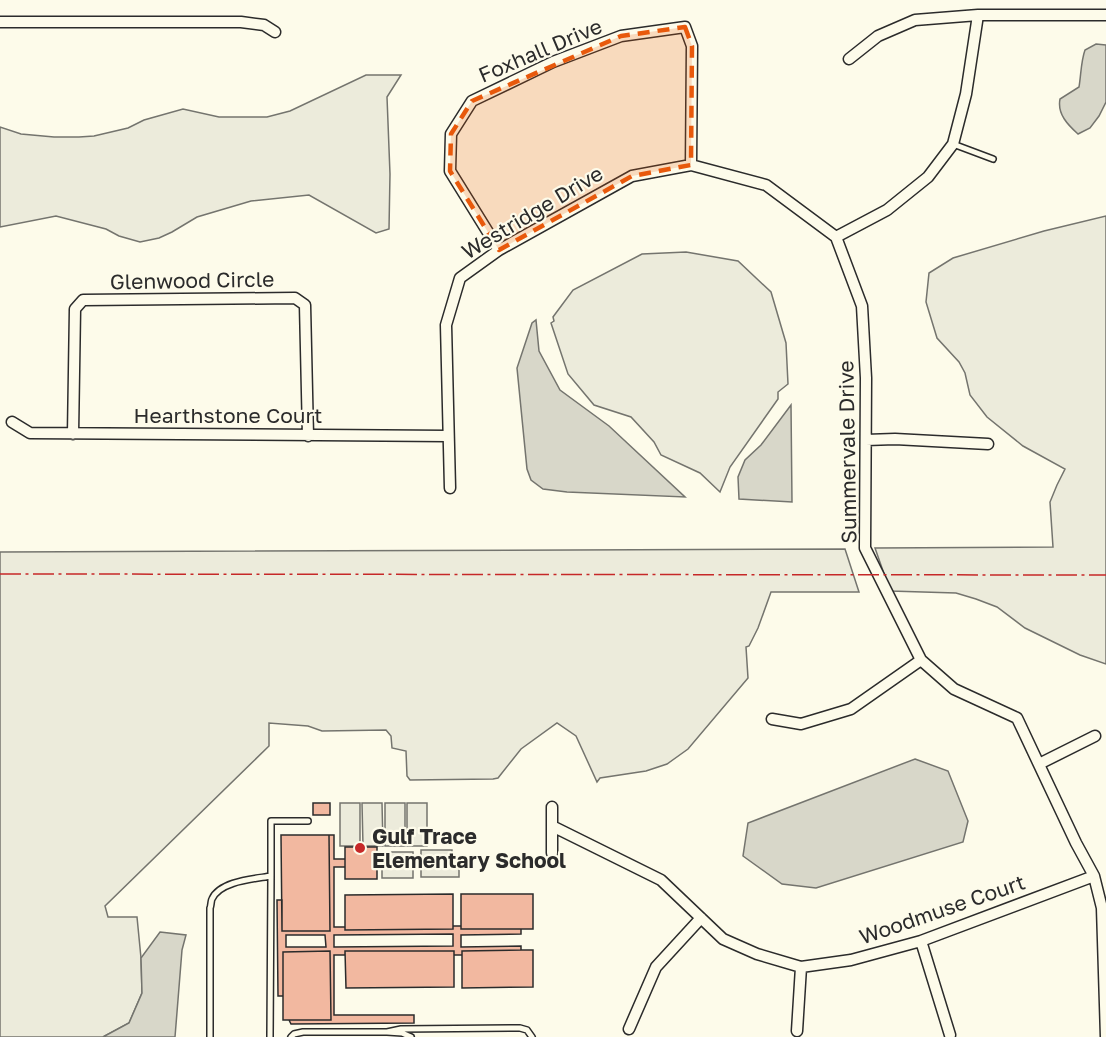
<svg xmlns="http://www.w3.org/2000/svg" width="1106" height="1037" font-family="'Golos Text',sans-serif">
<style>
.green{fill:#ecebdb;stroke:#74746e;stroke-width:1.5}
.water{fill:#d8d7c9;stroke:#74746e;stroke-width:1.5}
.building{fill:#f2b8a0;stroke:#2b2b2b;stroke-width:1.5;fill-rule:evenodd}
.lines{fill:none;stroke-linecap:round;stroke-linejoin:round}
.lane-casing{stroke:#2b2b2b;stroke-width:8}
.street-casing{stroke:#2b2b2b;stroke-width:13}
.lane{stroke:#fdfbea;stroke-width:5}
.street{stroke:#fdfbea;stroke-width:10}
.power{stroke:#c62828;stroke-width:1.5;stroke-dasharray:21 4.5 3 4.5;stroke-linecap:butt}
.marked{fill:#e8590c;fill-opacity:0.2;stroke:#e8590c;stroke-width:4.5;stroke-dasharray:12 8;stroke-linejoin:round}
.poi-dot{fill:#c62828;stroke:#fdfbea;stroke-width:2}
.labels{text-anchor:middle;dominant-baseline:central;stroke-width:4.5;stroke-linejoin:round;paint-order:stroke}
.street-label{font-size:21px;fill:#2b2b2b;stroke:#fdfbea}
.poi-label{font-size:21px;font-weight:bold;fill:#2b2b2b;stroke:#fdfbea;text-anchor:start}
</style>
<rect width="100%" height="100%" fill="#fdfbea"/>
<path class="green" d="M 366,75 L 401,75 L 387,97 L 390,174 L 389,229 L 376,233 L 309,195 L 251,201 L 197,217 L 172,232 L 159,238 L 140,242 L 119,236 L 106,229 L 56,216 L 0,227 L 0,127 L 21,134 L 54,137 L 79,137 L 94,136 L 128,128 L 144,120 L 183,109 L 219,117 L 267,117 L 290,111 Z
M 1106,216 L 1106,664 L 1080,655 L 1025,628 L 997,607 L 976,599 L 956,593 L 890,591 L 875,548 L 1053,547 L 1050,502 L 1057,485 L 1065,469 L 1023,446 L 987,417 L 970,395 L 965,373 L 959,362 L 937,338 L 926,302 L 929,273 L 953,258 L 1044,231 Z
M 686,252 L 738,261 L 771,292 L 786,343 L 788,384 L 778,392 L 778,399 L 730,467 L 720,492 L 700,473 L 661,455 L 654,442 L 631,417 L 594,405 L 568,374 L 551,323 L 554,321 L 553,317 L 573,290 L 642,254 Z
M 845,549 L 859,592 L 771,592 L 758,628 L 749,646 L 746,647 L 748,678 L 688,749 L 667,764 L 646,771 L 600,778 L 597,782 L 576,736 L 557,723 L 521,749 L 498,778 L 493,779 L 410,780 L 407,776 L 406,751 L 392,748 L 391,736 L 386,730 L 322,731 L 308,726 L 269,723 L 269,746 L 105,906 L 108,917 L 137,917 L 141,958 L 142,993 L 129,1023 L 103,1037 L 0,1037 L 0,552 Z
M 340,803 L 360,803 L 360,846 L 340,846 Z
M 362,803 L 382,803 L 383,846 L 363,846 Z
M 385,803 L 405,803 L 405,846 L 385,846 Z
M 407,803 L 427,803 L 427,846 L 407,846 Z
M 421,850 L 452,850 L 452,857 L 459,857 L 459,877 L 421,877 Z
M 382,852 L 413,852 L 413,878 L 382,878 Z"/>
<path class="water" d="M 1096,44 L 1106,45 L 1106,102 L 1099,116 L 1090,128 L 1078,134 C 1068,125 1057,114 1060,99 L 1079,87 C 1081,75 1081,61 1085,50 Z
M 536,320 L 539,351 L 560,390 L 609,426 L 685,497 L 567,492 L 543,489 L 531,480 L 527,469 L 517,368 L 532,323 Z
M 791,405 L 792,502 L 739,499 L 738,477 L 745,460 L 761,445 Z
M 915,759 L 948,771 L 968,821 L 963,842 L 816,888 L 782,884 L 743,856 L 748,823 Z
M 160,932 L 186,935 L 182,950 L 175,1037 L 103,1037 L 129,1023 L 142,993 L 141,958 Z"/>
<path class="building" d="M 313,803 L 330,803 L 330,815 L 313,815 Z
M 281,835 L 329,835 L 330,931 L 282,931 Z
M 329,835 L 334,835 L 334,859 L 345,859 L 345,867 L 334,867 L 334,927 L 345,927 L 345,930 L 453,929 L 453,926 L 461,926 L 461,929 L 521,929 L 521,934 L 461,935 L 461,947 L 521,946 L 521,950 L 462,951 L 462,955 L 454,955 L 454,951 L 345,951 L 345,955 L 334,955 L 334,1015 L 414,1015 L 414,1023 L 291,1024 L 289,1020 L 331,1020 L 330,951 L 283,952 L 283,996 L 278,996 L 277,900 L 282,900 L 282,931 L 330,931 ZM 453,934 L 453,946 L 334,947 L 334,935 ZM 286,935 L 325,935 L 326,947 L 286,947 Z
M 345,847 L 377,847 L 377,879 L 345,879 Z
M 453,894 L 453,929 L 345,930 L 345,895 Z
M 461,894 L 533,894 L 533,929 L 461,929 Z
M 521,950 L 533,950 L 533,987 L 462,988 L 462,951 Z
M 330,951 L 331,1020 L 283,1020 L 283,952 Z
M 345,951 L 454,951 L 454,987 L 346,988 Z"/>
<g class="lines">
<g class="lane-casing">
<path id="lane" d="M 953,144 L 993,159
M 271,876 L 271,821 L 308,821
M 387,1032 L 401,1029 L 520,1028 L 527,1030 L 532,1037
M 210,1037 L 210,908 C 211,907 211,900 212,899 C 220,881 254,879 271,876 L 270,1037
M 291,1037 L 294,1034 L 303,1032 L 387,1032 L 402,1033 L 411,1037"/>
</g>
<g class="street-casing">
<path id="street" d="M 0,22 L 241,22 L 264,25 L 275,32
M 849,59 L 878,36 L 915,20 L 978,15 L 1106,15
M 836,237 L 887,210 L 928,177 L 953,144 L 966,94 L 978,15
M 499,250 L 450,171 L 451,134 L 472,101 L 553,62 L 621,36 L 685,27 L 692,46 L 691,165
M 12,422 L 30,433 L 448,436
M 73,434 L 75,309 L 83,300 L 295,298 L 305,305 L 308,436
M 866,440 L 895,439 L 988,444
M 450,488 L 446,325 L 460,278 L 499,250 L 632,176 L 691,165 L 766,185 L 836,237 L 862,306 L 866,378 L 865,548 L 921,660 L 954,689 L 1017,718 L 1076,843 L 1094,876 L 1102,908 L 1106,1037
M 772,719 L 801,724 L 851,709 L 921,660
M 1039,764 L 1095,736
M 552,807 L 552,853
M 552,826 L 661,880 L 723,939 L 757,954 L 801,967 L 851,960 L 921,941 L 1094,876
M 921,941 L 950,1035
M 629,1029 L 656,967 L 701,918
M 797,1031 L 801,967"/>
</g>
<use href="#lane" class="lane"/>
<use href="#street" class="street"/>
<path class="power" d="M 0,574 L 1106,575"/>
</g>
<path class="marked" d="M 685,27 L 692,46 L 691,165 L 632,176 L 499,250 L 450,171 L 451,134 L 472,101 L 621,36 Z"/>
<circle class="poi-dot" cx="360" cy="848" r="6"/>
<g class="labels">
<g class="street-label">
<text transform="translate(540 50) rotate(-23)">Foxhall Drive</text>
<text transform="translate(532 212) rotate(-31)">Westridge Drive</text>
<text transform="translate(192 280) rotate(-1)">Glenwood Circle</text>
<text x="228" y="415">Hearthstone Court</text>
<text transform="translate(847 452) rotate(-91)">Summervale Drive</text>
<text transform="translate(942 909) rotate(-19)">Woodmuse Court</text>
</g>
<g class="poi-label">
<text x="372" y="836">Gulf Trace<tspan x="372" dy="24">Elementary School</tspan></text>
</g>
</g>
</svg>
